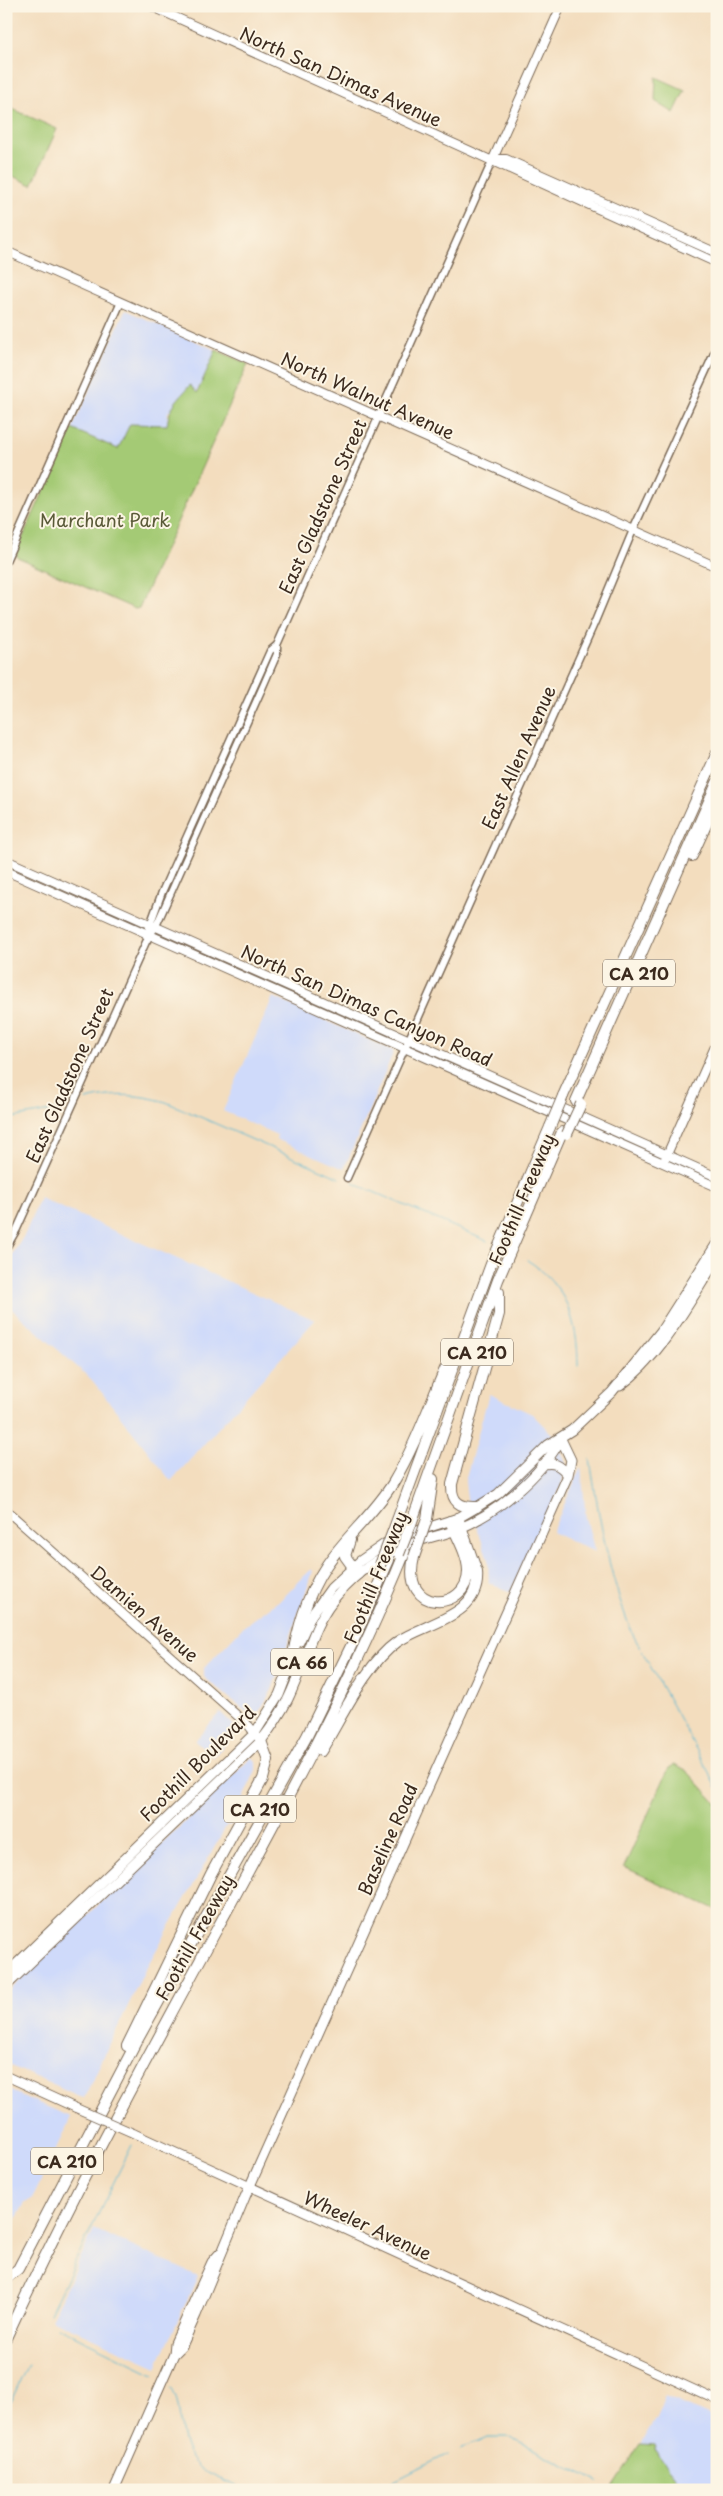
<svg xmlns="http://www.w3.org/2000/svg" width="723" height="2496" font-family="'Playpen Sans',sans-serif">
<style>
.built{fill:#cfdafa}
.green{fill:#a4ca75;stroke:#707a4a}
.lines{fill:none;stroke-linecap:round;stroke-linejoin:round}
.stream{stroke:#53b6d1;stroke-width:1}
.tertiary-casing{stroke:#7b6956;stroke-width:9}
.secondary-casing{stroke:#7b6956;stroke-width:10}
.primary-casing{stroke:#7b6956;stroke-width:11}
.motorway-casing{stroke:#7b6956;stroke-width:12}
.tertiary{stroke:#fff;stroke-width:6}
.secondary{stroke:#fff;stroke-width:8}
.primary{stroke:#fff;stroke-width:9}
.motorway{stroke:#fff;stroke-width:10}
.secondary-bridge-casing{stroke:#7b6956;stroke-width:10;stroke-linecap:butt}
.motorway-bridge-casing{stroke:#7b6956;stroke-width:12;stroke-linecap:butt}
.secondary-bridge{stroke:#fff;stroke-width:8}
.motorway-bridge{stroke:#fff;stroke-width:10}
.labels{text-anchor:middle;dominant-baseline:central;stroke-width:4;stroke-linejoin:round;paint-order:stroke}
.shield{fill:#fcf5e5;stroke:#75675a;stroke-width:1}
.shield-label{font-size:16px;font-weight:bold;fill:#3b2a1e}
.street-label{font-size:18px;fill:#3b2a1e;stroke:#fcf5e5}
.park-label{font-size:18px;fill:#5a5a38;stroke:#fcf5e5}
</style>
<rect width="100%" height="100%" fill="#fcf5e5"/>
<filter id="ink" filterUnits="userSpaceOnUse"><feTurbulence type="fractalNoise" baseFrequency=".02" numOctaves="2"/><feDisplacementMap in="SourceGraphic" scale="10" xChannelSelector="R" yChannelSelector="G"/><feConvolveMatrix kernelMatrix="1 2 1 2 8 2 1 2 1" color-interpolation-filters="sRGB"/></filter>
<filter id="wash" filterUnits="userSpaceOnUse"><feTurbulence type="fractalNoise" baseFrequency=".0096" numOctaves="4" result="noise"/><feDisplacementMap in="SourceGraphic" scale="20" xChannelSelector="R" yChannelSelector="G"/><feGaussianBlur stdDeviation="1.12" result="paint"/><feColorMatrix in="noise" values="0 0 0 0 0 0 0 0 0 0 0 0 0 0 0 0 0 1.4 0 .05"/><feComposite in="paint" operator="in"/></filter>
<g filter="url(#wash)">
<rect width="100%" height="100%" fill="#f3ddbe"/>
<path class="built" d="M 125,310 L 216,350 L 196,394 L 168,412 L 167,425 L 130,424 L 119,449 L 72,429 Z
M 273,997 L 394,1051 L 344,1169 L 276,1139 L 277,1135 L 223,1111 Z
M 40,1198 L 315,1320 L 171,1481 L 92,1380 L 6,1304 L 6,1265 L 25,1234 Z
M 489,1394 L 532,1414 L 556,1438 L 566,1464 L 561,1487 L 511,1592 L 489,1583 L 488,1559 L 467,1499 L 465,1481 Z
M 581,1467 L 586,1518 L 595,1552 L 552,1532 Z
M 311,1569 L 313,1571 L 272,1690 L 257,1715 L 251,1716 L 204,1677 L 204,1668 L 243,1627 L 284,1597 Z
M 220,1712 L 239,1730 L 213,1757 L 195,1741 Z
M 252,1757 L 256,1761 L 256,1770 L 230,1826 L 227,1825 L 145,1970 L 84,2098 L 6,2064 L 6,1994 Z
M 6,2089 L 71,2117 L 32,2199 L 25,2203 L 6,2237 Z
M 94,2229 L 198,2276 L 157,2367 L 51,2319 Z
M 665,2396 L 717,2419 L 717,2490 L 681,2490 L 677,2480 L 656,2456 L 654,2445 L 640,2444 L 656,2418 Z"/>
<path class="green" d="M 656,77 L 685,90 L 674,113 L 655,101 Z
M 6,106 L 57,129 L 32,185 L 6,173 Z
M 216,350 L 248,364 L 139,608 L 135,609 L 17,557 L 16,552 L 72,429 L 118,449 L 130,424 L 167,425 C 170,404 178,400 190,385 L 197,393 Z
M 674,1765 L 688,1772 L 717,1804 L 717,1910 L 624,1867 L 669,1768 Z
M 640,2444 L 654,2445 C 658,2463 675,2472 681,2490 L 610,2490 Z"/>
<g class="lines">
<path class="stream" d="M 86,1100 C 115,1093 138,1094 166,1102 L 340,1178
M 6,1119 L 56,1110
M 353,1183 L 487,1241
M 527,1260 C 566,1284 578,1321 578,1366
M 590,1459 C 599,1519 609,1576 632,1633 L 717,1787
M 50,2313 L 132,2145
M 57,2327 L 154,2374
M 171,2388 C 178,2398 179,2410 180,2422 C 184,2470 206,2472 245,2490
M 7,2406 L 11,2401 L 28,2364
M 460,2449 L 487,2437 L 509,2437 L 599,2482
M 376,2490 L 448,2454"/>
</g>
</g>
<g filter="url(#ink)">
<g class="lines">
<g class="tertiary-casing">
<path id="tertiary" d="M 6,561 L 121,302
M 146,936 L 162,892 L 270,651 L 277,645
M 347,1178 L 594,624 L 633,530 L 717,347
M 6,1248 L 17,1229 L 146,942 L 156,926 L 264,684 L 277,654 L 277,645 L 493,159"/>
</g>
<g class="secondary-casing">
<path id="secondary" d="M 151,6 L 717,263
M 493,159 L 506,159 L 717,253
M 493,159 L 561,6
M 6,251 L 717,567
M 6,860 L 717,1177
M 6,871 L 717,1187
M 665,1159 L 717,1042
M 6,1510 L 249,1726 L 261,1741
M 6,2076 L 76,2108
M 133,2133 L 717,2400"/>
</g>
<g class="primary-casing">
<path id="primary" d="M 620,1386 C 662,1355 689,1302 717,1259
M 541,1465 C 554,1461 560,1465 568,1475
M 299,1642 L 311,1616 L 331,1588 L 360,1561 L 386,1543 L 414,1532 L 458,1518 L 477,1507 L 498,1494 L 548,1445 L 572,1430 L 612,1392 L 661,1331 L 717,1243
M 6,1974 L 255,1733 L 279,1695 L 293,1659
M 6,1986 L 261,1741 C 271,1728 280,1715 288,1699 C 311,1651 310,1617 354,1578 C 371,1562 395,1549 416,1542 C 429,1537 443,1535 456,1530 C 496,1514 541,1476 561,1439
M 174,2354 L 182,2346 L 196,2315 L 245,2197 L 568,1475 L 571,1460 L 561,1439
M 114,2490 L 174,2354 L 175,2343 L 212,2262 L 221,2252"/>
</g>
<g class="motorway-casing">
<path id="motorway" d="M 692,856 L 717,801
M 563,1096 L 717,753
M 576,1101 L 717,783
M 477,1507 C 460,1508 451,1502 452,1484 L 499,1314 L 499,1292
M 427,1519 L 433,1479
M 411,1524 L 498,1280 L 562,1132
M 393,1531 L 491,1264 L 550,1127
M 350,1540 L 345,1556 L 358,1574
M 414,1557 C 400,1615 468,1612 468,1571 C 468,1555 456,1535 450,1521
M 291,1665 C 297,1630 306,1596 326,1566 C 345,1537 374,1514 393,1483 C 414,1448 429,1406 445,1369 L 453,1357
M 321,1751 C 342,1717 366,1664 397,1642 C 426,1622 481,1617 477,1572 L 458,1518
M 127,2046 L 211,1874 L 263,1779 L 268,1760 L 261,1741
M 9,2276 L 18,2269 L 138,2039 L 307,1736 L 353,1642 L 389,1560
M 6,2338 C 70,2199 144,2064 217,1929 C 285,1804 351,1684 405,1552"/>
</g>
<use href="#tertiary" class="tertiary"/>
<use href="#secondary" class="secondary"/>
<use href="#primary" class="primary"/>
<use href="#motorway" class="motorway"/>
<g class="secondary-bridge-casing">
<path id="secondary-bridge" d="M 76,2108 L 133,2133"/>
</g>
<g class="motorway-bridge-casing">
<path id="motorway-bridge" d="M 550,1127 L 563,1096
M 567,1134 L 581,1104
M 399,1554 L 411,1524
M 414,1557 L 427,1519
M 380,1565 L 393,1531"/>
</g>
<use href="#secondary-bridge" class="secondary-bridge"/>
<use href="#motorway-bridge" class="motorway-bridge"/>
</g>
</g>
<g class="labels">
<g class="shield">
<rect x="603" y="959.5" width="72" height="27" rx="4"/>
<rect x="441" y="1338.5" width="72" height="27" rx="4"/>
<rect x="271" y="1648.5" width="62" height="27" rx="4"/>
<rect x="224" y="1795.5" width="72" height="27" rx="4"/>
<rect x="31" y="2147.5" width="72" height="27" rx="4"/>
</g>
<g class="shield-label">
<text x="639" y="973">CA 210</text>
<text x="477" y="1352">CA 210</text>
<text x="302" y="1662">CA 66</text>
<text x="260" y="1809">CA 210</text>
<text x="67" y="2161">CA 210</text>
</g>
<g class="street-label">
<text transform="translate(341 76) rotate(24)">North San Dimas Avenue</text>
<text transform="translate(368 395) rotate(24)">North Walnut Avenue</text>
<text transform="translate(322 506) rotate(-66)">East Gladstone Street</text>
<text transform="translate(518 757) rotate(-66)">East Allen Avenue</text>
<text transform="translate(367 1005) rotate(24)">North San Dimas Canyon Road</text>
<text transform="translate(69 1075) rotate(-66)">East Gladstone Street</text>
<text transform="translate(521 1199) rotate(-67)">Foothill Freeway</text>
<text transform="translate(375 1577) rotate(-68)">Foothill Freeway</text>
<text transform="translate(145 1613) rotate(41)">Damien Avenue</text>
<text transform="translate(197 1763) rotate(-45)">Foothill Boulevard</text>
<text transform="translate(387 1839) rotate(-66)">Baseline Road</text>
<text transform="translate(194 1937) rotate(-61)">Foothill Freeway</text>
<text transform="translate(368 2225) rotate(25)">Wheeler Avenue</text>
</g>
<g class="park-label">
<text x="105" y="519">Marchant Park</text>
</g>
</g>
<rect width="723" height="2496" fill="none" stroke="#fcf5e5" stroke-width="25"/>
</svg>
